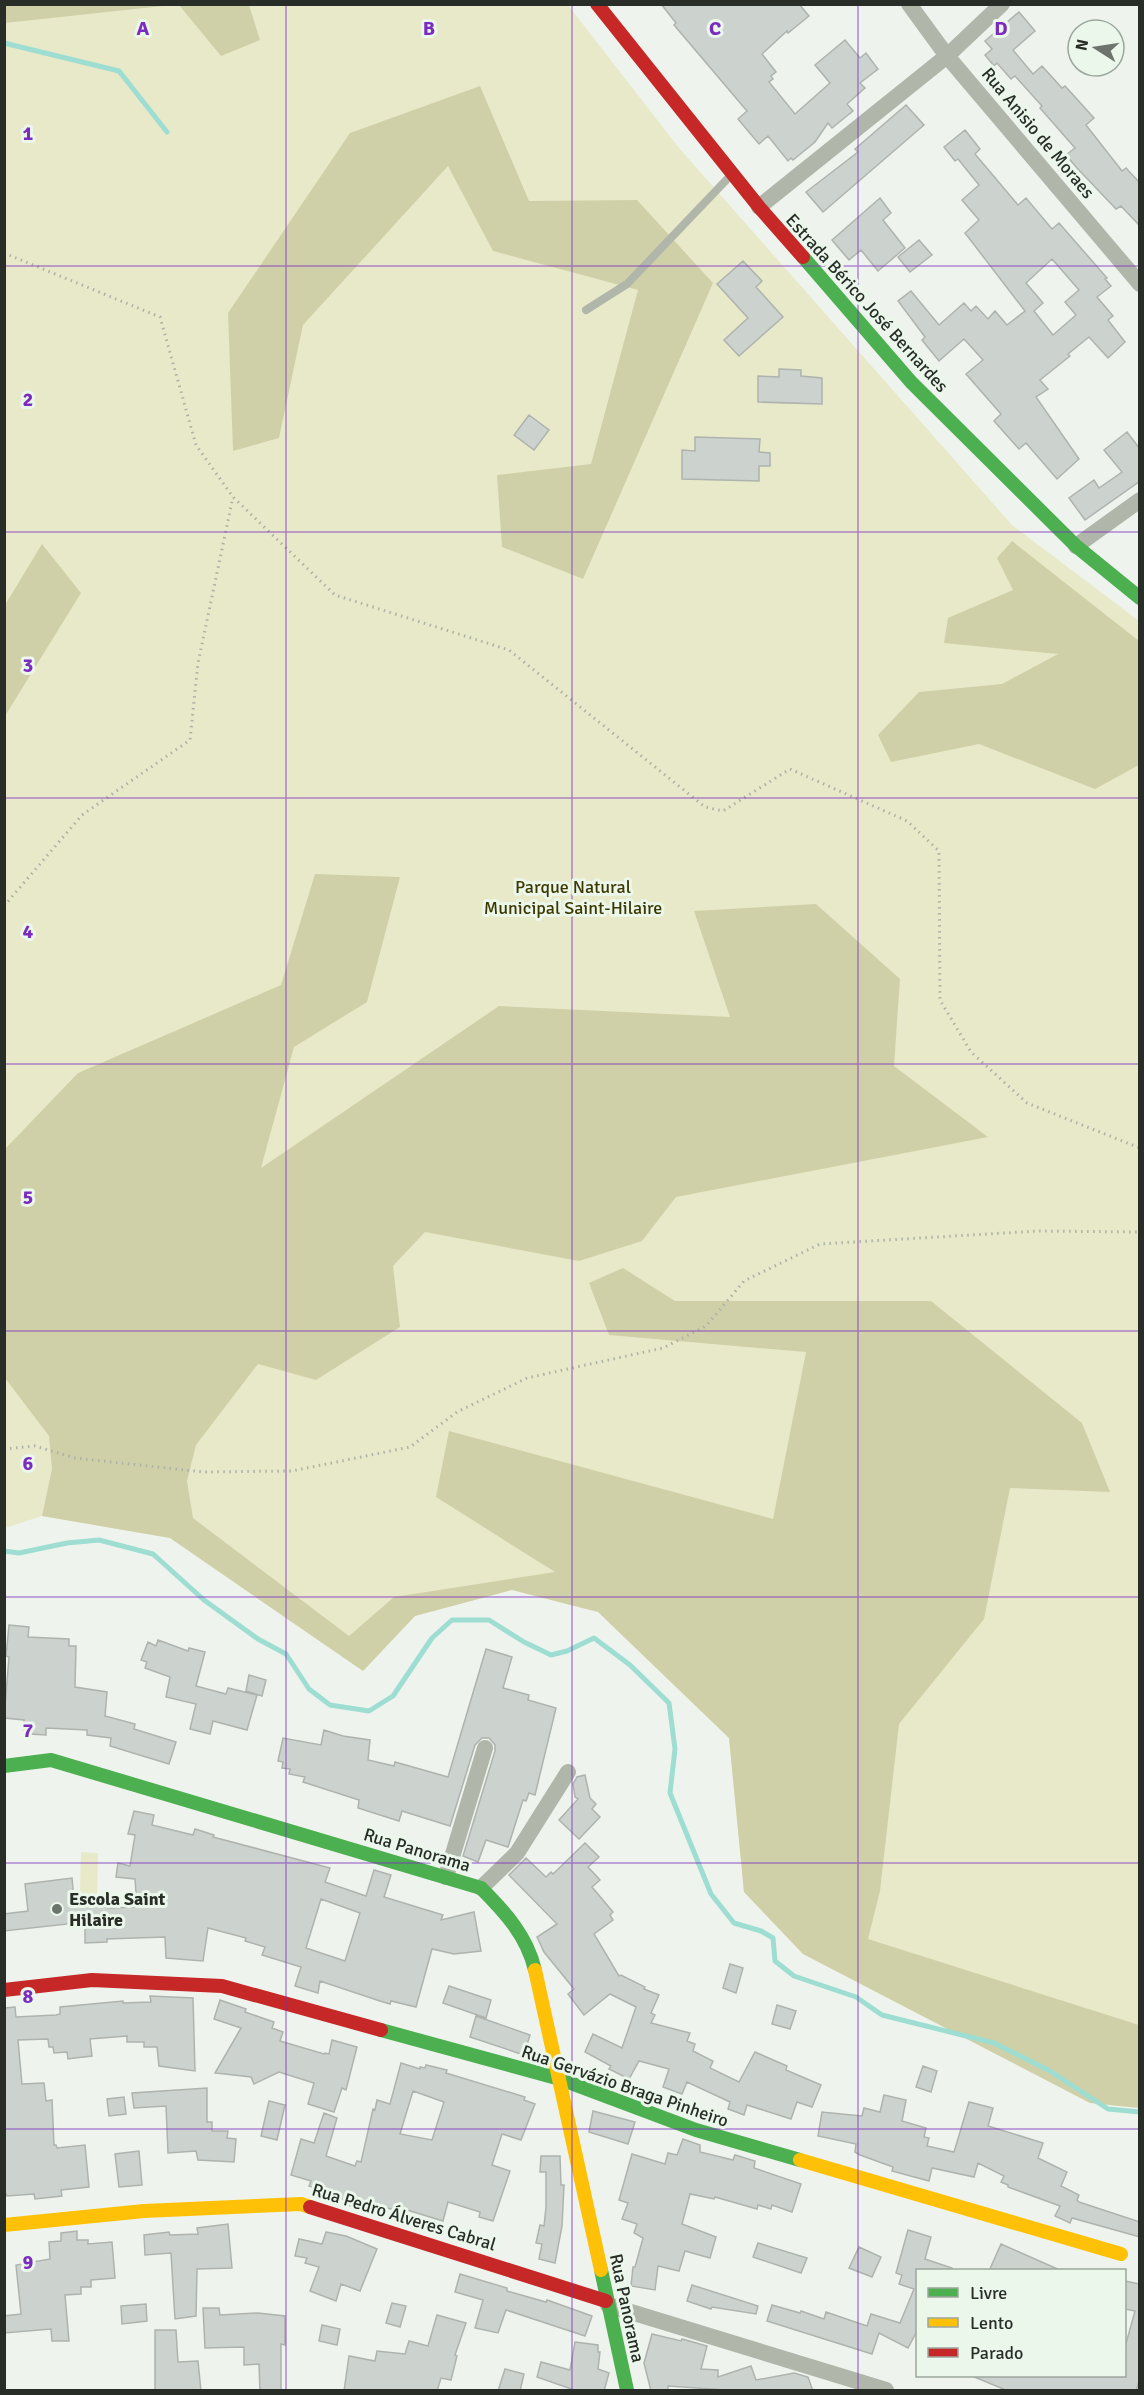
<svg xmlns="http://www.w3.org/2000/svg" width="1144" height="2395" font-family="Signika,sans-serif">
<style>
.green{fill:#e8e9c8}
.forest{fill:#d0d0a8}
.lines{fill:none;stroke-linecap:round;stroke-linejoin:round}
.stream{stroke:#9eddd1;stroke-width:5}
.building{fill:#ccd2ce;stroke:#aeb3ae;stroke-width:1.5;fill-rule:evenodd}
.path{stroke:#adb2a7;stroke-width:3;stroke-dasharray:1.5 4.5;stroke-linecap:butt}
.lane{stroke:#b1b6aa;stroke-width:8}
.street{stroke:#b1b6aa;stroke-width:16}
.fast{stroke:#4caf50;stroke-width:14}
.slow{stroke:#ffc107;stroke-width:14}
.jam{stroke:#c62828;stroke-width:14}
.grid{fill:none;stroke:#7b2cbf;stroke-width:1.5;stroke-opacity:0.55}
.poi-dot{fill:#6d736d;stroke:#ebf7ea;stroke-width:2}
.labels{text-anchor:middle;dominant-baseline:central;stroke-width:6;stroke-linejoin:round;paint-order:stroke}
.street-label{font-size:18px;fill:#282d28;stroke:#ebf7ea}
.park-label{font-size:18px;fill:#3c3800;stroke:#ebf7ea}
.poi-label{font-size:18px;font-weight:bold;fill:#282d28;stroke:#ebf7ea;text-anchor:start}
.grid-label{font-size:20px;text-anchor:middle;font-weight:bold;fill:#7b2cbf;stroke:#ebf7ea;stroke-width:6;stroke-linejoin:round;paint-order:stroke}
</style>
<rect width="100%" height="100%" fill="#eef4ed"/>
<path class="green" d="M 4,5 L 568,5 L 679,148 L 1012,525 L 1139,621 L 1139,2108 L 1090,2103 L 803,1954 L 744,1892 L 729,1738 L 598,1612 L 512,1590 L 415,1616 L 363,1671 L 170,1538 L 42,1516 L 5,1528 Z
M 81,1852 L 98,1853 L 97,1894 L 80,1893 Z"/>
<path class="forest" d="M 5,4 L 172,4 L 172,5 L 5,23 Z
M 179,5 L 249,5 L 260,40 L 221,56 Z
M 480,86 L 529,201 L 637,200 L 713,283 L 583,579 L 502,547 L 497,475 L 591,464 L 638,290 L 493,251 L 448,166 L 303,325 L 279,438 L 233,451 L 228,313 L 350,133 Z
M 1012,541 L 1139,641 L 1139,765 L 1095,789 L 979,744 L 891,762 L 878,735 L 919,692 L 1002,684 L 1058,654 L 944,643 L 948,618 L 1013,590 L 997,558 Z
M 42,544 L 81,593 L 5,716 L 5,605 Z
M 315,874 L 400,877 L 367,1002 L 294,1047 L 261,1168 L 499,1006 L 730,1017 L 694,911 L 816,904 L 900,979 L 894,1066 L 988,1137 L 676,1197 L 642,1241 L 579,1261 L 425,1232 L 393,1266 L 400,1327 L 316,1380 L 258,1364 L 196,1445 L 187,1481 L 193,1518 L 349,1636 L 394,1597 L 555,1572 L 436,1497 L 449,1431 L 773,1519 L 806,1352 L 609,1335 L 589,1283 L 623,1268 L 675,1301 L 931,1301 L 1082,1423 L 1110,1492 L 1010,1488 L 984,1619 L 899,1724 L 880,1891 L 868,1939 L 1139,2025 L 1139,2108 L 1090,2103 L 803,1954 L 744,1892 L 729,1738 L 598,1612 L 512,1590 L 415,1616 L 363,1671 L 170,1538 L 42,1516 L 52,1469 L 49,1436 L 5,1378 L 5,1149 L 78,1073 L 281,985 Z"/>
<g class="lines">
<path class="stream" d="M 4,43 L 119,71 L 167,132
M 4,1551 L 19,1553 L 67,1543 L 99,1540 L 153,1554 L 204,1600 L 258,1639 L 286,1654 L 309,1689 L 330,1705 L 369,1711 L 393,1696 L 432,1638 L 452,1620 L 489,1620 L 524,1642 L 551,1655 L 567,1651 L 594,1638 L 630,1665 L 669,1703 L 675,1749 L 670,1793 L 711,1894 L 734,1923 L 761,1931 L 773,1938 L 775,1961 L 794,1976 L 856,1997 L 882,2015 L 994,2043 L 1050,2071 L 1108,2109 L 1140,2112"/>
</g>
<path class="building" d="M 661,4 L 799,4 L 809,16 L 788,33 L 787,31 L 762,54 L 776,72 L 771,76 L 773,79 L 769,82 L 795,114 L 830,83 L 815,65 L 845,40 L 860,58 L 866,53 L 878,69 L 860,83 L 865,88 L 847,104 L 853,111 L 832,128 L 828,123 L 815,142 L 793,160 L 791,158 L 788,161 L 768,136 L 759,144 L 738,119 L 747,111 L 674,25 L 676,23 Z
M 1019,12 L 1035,31 L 1013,50 L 1033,74 L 1042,66 L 1062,88 L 1065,86 L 1094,118 L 1086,125 L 1122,171 L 1126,168 L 1140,183 L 1140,226 L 1121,206 L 1116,209 L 1077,168 L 1066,155 L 1075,148 L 1040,108 L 1042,106 L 1015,76 L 1011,79 L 997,63 L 994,66 L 985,55 L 992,49 L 985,41 Z
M 906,105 L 924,125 L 823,212 L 806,192 L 858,152 L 855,149 Z
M 965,130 L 980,149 L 975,154 L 1018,205 L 1026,198 L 1052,229 L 1059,223 L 1107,278 L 1105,279 L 1111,286 L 1097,297 L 1113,316 L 1108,320 L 1125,342 L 1108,358 L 1089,337 L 1068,354 L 1070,356 L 1040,380 L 1048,389 L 1036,397 L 1079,459 L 1057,479 L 1026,443 L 1019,449 L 994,421 L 1001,414 L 966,374 L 983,360 L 964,339 L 939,361 L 922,340 L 925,337 L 898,301 L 911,291 L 939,325 L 964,303 L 971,311 L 976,306 L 988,319 L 995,311 L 1007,325 L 1025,311 L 965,233 L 979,220 L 962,200 L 979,185 L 958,159 L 955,161 L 944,147 ZM 1052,259 L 1079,290 L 1065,302 L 1076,315 L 1053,335 L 1034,311 L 1043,303 L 1026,283 Z
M 880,198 L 891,213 L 883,220 L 905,248 L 878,271 L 861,250 L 849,260 L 832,240 Z
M 919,240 L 932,255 L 910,272 L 898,257 Z
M 743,261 L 762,281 L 756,287 L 783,317 L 739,356 L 724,340 L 748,318 L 717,284 Z
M 779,369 L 801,370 L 801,376 L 822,378 L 822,404 L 758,402 L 758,376 L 779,377 Z
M 529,415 L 549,430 L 534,450 L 514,435 Z
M 1127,432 L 1140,449 L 1140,481 L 1085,520 L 1069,498 L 1094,480 L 1099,488 L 1122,472 L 1104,450 Z
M 695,437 L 760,439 L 759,452 L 770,453 L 770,466 L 759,466 L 759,481 L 682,479 L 682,450 L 695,451 Z
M 9,1625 L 29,1627 L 28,1637 L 69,1639 L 69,1646 L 76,1646 L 75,1687 L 107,1692 L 105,1716 L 135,1724 L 134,1729 L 176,1742 L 169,1764 L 110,1746 L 111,1738 L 87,1735 L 87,1730 L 46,1728 L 46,1735 L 30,1734 L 31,1730 L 24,1730 L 24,1720 L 4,1718 L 9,1657 L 6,1656 Z
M 158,1640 L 188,1651 L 189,1648 L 205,1652 L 196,1686 L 226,1694 L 228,1688 L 257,1695 L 247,1730 L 213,1721 L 210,1734 L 190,1729 L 196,1704 L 166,1697 L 170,1677 L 145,1668 L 147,1662 L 141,1660 L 148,1642 L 156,1646 Z
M 486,1649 L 512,1657 L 503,1688 L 529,1695 L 528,1700 L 556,1708 L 535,1795 L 529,1793 L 526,1801 L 523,1800 L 508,1847 L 486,1840 L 478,1862 L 463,1856 L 495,1751 L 495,1745 L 489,1738 L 482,1738 L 475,1745 L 450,1826 L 402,1811 L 399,1821 L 358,1808 L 359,1800 L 303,1782 L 305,1777 L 289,1774 L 290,1769 L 282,1768 L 283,1762 L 278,1761 L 283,1738 L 321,1745 L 324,1730 L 343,1736 L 370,1740 L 368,1760 L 394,1766 L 395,1762 L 448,1777 Z
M 249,1675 L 266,1680 L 262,1696 L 246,1691 Z
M 585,1775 L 590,1798 L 596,1804 L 592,1809 L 600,1817 L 579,1839 L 559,1820 L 578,1799 L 575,1797 L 573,1784 L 577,1777 Z
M 134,1811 L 154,1815 L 152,1825 L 193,1835 L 195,1829 L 214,1835 L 213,1837 L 330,1868 L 325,1882 L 366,1896 L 374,1870 L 391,1875 L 384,1897 L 443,1915 L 441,1920 L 474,1912 L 481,1951 L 454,1954 L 432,1949 L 416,2007 L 391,2001 L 390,2004 L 380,2001 L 320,1981 L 318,1993 L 295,1986 L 301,1967 L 262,1955 L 265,1947 L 245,1941 L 246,1938 L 208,1928 L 203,1961 L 166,1958 L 165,1937 L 107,1939 L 107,1942 L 85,1943 L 85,1922 L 4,1931 L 4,1914 L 28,1911 L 25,1884 L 72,1878 L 74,1900 L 108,1901 L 108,1908 L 137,1907 L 135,1879 L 116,1877 L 118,1863 L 130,1866 L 135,1835 L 128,1834 ZM 321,1899 L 360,1913 L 345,1961 L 306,1948 Z
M 585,1843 L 599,1857 L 588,1867 L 600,1880 L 592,1887 L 613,1912 L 610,1915 L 613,1920 L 594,1934 L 619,1976 L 621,1975 L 645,1987 L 644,1989 L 659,1995 L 651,2013 L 655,2015 L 651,2023 L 690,2033 L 687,2041 L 695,2044 L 693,2051 L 713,2061 L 710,2068 L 739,2082 L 755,2052 L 787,2066 L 786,2070 L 821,2085 L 812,2107 L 797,2102 L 791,2119 L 747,2105 L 744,2115 L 728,2109 L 730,2102 L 687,2082 L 682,2094 L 663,2087 L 669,2069 L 639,2061 L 629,2079 L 609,2069 L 611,2066 L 585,2052 L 593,2034 L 622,2048 L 636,2007 L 610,1994 L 584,2015 L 568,1994 L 574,1989 L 544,1952 L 537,1937 L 557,1924 L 509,1875 L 526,1858 L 546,1877 L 551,1872 L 553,1874 Z
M 730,1964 L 743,1968 L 736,1993 L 723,1988 Z
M 449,1986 L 491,2000 L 486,2018 L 443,2003 Z
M 150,1996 L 193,1998 L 195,2071 L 159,2066 L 157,2047 L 144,2047 L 144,2042 L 127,2042 L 127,2036 L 90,2039 L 92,2056 L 75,2058 L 68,2059 L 67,2052 L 54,2053 L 53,2047 L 49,2047 L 48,2039 L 18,2040 L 22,2084 L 44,2083 L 46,2101 L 52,2100 L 54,2145 L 56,2145 L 57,2148 L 85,2145 L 89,2187 L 61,2190 L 62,2196 L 35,2199 L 34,2194 L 7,2196 L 4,2190 L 4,2008 L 15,2007 L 16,2017 L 56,2015 L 60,2014 L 60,2007 L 123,2001 L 123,2003 L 151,2002 Z
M 220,2000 L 246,2009 L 245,2012 L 274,2022 L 272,2028 L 283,2032 L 280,2041 L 324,2054 L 325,2053 L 329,2054 L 332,2040 L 357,2047 L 346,2090 L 342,2088 L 334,2112 L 308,2104 L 314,2083 L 279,2072 L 254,2084 L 251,2077 L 215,2073 L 241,2028 L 214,2019 Z
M 777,2005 L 796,2011 L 790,2029 L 772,2024 Z
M 476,2016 L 530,2035 L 524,2055 L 470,2037 Z
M 401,2063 L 420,2069 L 420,2067 L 425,2068 L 426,2065 L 447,2070 L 446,2073 L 525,2097 L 524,2100 L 535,2104 L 521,2140 L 502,2134 L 492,2165 L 510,2171 L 493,2221 L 479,2217 L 480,2212 L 448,2202 L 443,2221 L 407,2210 L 406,2213 L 365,2202 L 364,2209 L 347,2205 L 344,2203 L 345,2200 L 321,2192 L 321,2190 L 309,2186 L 311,2181 L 291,2175 L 301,2139 L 314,2143 L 324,2113 L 337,2118 L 326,2156 L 355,2166 L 357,2161 L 361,2162 L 373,2109 L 375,2110 L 377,2100 L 390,2104 ZM 413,2091 L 444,2102 L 432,2140 L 400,2134 Z
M 923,2066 L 937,2071 L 931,2092 L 916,2087 Z
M 207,2088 L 207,2122 L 212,2122 L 212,2131 L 228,2131 L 227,2138 L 236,2139 L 234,2162 L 198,2160 L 196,2151 L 168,2153 L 166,2106 L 134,2108 L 132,2093 Z
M 884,2095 L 906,2100 L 902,2121 L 926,2128 L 924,2137 L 929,2138 L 927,2146 L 954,2152 L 969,2102 L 993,2108 L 988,2126 L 1043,2143 L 1038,2158 L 1067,2172 L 1061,2186 L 1079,2195 L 1077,2200 L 1079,2202 L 1140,2222 L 1140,2237 L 1072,2218 L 1070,2223 L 1055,2216 L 1060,2206 L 1008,2187 L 1008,2185 L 1001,2182 L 1004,2176 L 978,2163 L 974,2177 L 932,2168 L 929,2181 L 892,2171 L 893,2167 L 860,2155 L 855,2152 L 856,2144 L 818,2136 L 822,2112 L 862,2116 L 864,2108 L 880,2112 Z
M 124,2097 L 126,2114 L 109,2116 L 107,2099 Z
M 269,2101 L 285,2105 L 277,2140 L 261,2136 Z
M 593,2111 L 635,2122 L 628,2144 L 589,2132 Z
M 683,2139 L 700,2145 L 700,2152 L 733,2160 L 735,2155 L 755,2161 L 754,2168 L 801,2184 L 792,2212 L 772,2205 L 771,2209 L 758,2205 L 757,2209 L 715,2197 L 714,2199 L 690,2194 L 682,2224 L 716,2237 L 710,2258 L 685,2251 L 679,2271 L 658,2266 L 655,2290 L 631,2286 L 633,2267 L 635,2267 L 643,2238 L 634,2233 L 637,2224 L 622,2219 L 628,2203 L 619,2200 L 632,2154 L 665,2164 L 668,2153 L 677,2155 Z
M 139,2151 L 142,2185 L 119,2187 L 115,2154 Z
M 541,2156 L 560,2156 L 561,2185 L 564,2185 L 562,2226 L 555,2263 L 539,2259 L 542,2244 L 536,2243 L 540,2225 L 544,2226 L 546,2207 L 546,2172 L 540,2172 Z
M 228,2224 L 232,2268 L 197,2269 L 196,2316 L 175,2319 L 171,2253 L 145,2255 L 144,2235 L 169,2232 L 170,2235 L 198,2234 L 197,2228 Z
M 908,2230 L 931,2237 L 925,2259 L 952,2268 L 952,2271 L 918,2271 L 918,2329 L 908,2348 L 879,2333 L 872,2354 L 767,2321 L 772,2305 L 800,2313 L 801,2311 L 824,2319 L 826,2312 L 867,2326 L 871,2314 L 900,2323 L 914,2289 L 899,2284 L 902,2275 L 896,2273 Z
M 77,2231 L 77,2240 L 88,2240 L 88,2244 L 112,2242 L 115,2278 L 91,2280 L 91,2287 L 81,2287 L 81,2294 L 65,2295 L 69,2341 L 52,2341 L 51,2329 L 4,2333 L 4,2316 L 21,2314 L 16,2265 L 50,2259 L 49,2242 L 61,2241 L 61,2233 Z
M 326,2232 L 346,2236 L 377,2249 L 360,2291 L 341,2284 L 336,2301 L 310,2291 L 319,2267 L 305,2263 L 307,2258 L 295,2256 L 299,2239 L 322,2244 Z
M 758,2243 L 807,2258 L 801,2273 L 753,2257 Z
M 1001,2244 L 1062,2271 L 989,2271 Z
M 859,2247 L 881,2257 L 872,2277 L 849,2268 Z
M 460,2274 L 507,2288 L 507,2291 L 546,2302 L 547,2300 L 592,2316 L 585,2336 L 506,2310 L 498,2333 L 475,2328 L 483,2300 L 455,2292 Z
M 1125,2281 L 1140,2284 L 1140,2378 L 1136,2391 L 1008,2391 L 972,2376 L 1125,2376 L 1125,2347 L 1135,2311 L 1125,2309 Z
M 692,2285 L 758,2306 L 756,2314 L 712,2307 L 711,2309 L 687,2301 Z
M 392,2303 L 406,2306 L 400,2327 L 386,2323 Z
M 146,2304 L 147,2321 L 122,2324 L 121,2306 Z
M 203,2308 L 219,2308 L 220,2315 L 258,2313 L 285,2316 L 285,2345 L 281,2344 L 281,2391 L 260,2391 L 259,2364 L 244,2365 L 244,2347 L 205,2348 Z
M 437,2315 L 466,2323 L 455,2355 L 457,2356 L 451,2380 L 441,2378 L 437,2391 L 344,2391 L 349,2356 L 375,2361 L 377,2351 L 405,2354 L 409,2341 L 428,2346 Z
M 322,2325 L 340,2329 L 337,2345 L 319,2341 Z
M 155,2330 L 176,2330 L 178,2362 L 198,2361 L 201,2391 L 155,2391 Z
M 652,2334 L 681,2341 L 682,2339 L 707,2346 L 701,2369 L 718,2370 L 718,2377 L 751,2366 L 756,2380 L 794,2373 L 808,2377 L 813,2391 L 740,2391 L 668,2386 L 668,2391 L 651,2391 L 644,2363 Z
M 575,2342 L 598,2345 L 598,2352 L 600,2352 L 598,2369 L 609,2373 L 604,2391 L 577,2391 L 537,2377 L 541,2362 L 570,2370 Z
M 505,2369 L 524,2374 L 520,2391 L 498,2391 Z"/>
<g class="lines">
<path class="path" d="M 4,253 L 160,317 L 196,445 L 233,497 L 335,595 L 509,650 L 705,807 L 723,811 L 790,769 L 907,821 L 939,851 L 940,1000 L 971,1052 L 1027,1103 L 1140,1148
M 4,906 L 82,815 L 190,740 L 198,663 L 233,497
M 4,1449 L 35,1446 L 75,1458 L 203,1472 L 292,1471 L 410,1447 L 457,1412 L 527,1378 L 663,1348 L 706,1326 L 744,1281 L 820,1244 L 1038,1231 L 1140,1232"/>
<path class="lane" d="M 586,310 L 627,284 L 732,174"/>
<path class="street" d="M 909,4 L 947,56 L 1140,284
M 759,207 L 947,56 L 1002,4
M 1076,546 L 1140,500
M 446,1877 L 485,1748
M 481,1888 L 517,1853 L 568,1772
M 608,2305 L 886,2390"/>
<path class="fast" d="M 803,257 L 911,382 L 1076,546 L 1140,598
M 4,1766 L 51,1760 L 481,1888 C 505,1912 527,1936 535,1970
M 381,2030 L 560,2079 L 696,2130 L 800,2160
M 601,2270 L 627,2390"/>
<path class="slow" d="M 535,1970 L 601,2270
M 800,2160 L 1121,2254
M 4,2225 L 144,2211 L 301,2204 L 310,2207"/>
<path class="jam" d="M 597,4 L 759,207 L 803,257
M 4,1990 L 92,1980 L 222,1986 L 381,2030
M 310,2207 L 606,2301"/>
</g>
<path class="grid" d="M 286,4 L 286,2390M 572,4 L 572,2390M 858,4 L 858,2390M 4,266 L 1140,266M 4,532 L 1140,532M 4,798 L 1140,798M 4,1064 L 1140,1064M 4,1331 L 1140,1331M 4,1597 L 1140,1597M 4,1863 L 1140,1863M 4,2129 L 1140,2129"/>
<circle class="poi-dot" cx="57" cy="1909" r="6"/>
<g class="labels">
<g class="street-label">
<text transform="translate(1038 133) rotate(50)">Rua Anisio de Moraes</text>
<text transform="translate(867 303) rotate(48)">Estrada Bérico José Bernardes</text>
<text transform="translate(417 1850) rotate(17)">Rua Panorama</text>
<text transform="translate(625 2086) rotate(19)">Rua Gervázio Braga Pinheiro</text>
<text transform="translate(404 2217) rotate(17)">Rua Pedro Álveres Cabral</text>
<text transform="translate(627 2308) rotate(78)">Rua Panorama</text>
</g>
<g class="park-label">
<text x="573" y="887">Parque Natural<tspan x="573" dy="21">Municipal Saint-Hilaire</tspan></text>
</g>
<g class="poi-label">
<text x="69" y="1899">Escola Saint<tspan x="69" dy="21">Hilaire</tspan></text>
</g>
</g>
<g class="grid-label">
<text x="143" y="35">A</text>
<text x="429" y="35">B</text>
<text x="715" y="35">C</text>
<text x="1001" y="35">D</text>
<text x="28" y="140">1</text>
<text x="28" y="406">2</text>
<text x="28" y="672">3</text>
<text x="28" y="938">4</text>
<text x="28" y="1204">5</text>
<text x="28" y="1470">6</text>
<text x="28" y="1737">7</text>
<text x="28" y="2003">8</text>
<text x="28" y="2269">9</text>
</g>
<rect width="1144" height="2395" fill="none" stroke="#282d28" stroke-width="12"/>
<rect x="916" y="2269" width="210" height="108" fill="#ebf7ea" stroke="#9da69c" stroke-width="1.5"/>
<rect x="928" y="2288" width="30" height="9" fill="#4caf50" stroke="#9da69c" stroke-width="1.5"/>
<text x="970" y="2299" font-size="18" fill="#282d28">Livre</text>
<rect x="928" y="2318" width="30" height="9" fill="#ffc107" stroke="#9da69c" stroke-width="1.5"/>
<text x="970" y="2329" font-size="18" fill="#282d28">Lento</text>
<rect x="928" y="2348" width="30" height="9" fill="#c62828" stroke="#9da69c" stroke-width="1.5"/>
<text x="970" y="2359" font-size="18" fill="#282d28">Parado</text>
<g transform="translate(1096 48) rotate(282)"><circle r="28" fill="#ebf7ea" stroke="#9da69c" stroke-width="1.5"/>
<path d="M0-4.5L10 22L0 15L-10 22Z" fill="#6d736d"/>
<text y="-9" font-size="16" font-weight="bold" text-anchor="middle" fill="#282d28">N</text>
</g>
</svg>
